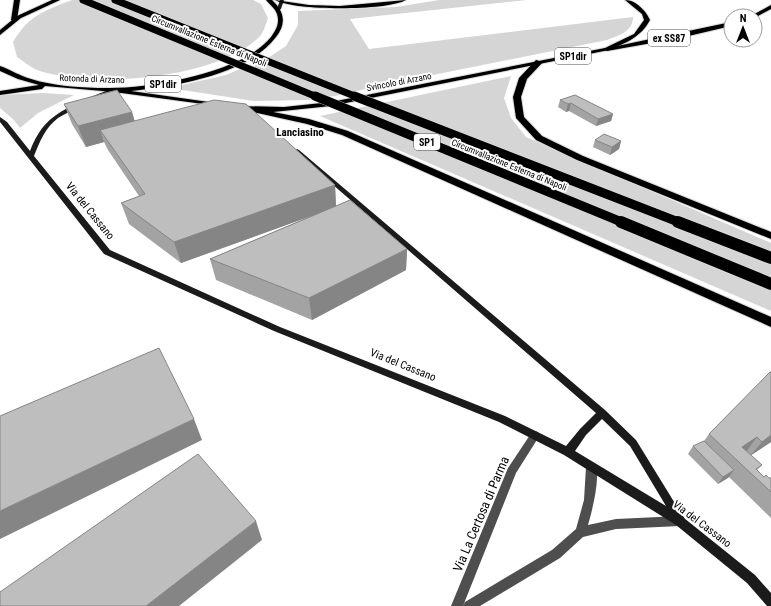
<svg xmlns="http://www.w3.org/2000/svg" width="771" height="606" font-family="'Roboto Condensed',sans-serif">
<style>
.green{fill:#d5d5d5}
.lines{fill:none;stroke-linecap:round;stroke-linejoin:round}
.primary-casing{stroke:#dbdbdb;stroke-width:2}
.highway-casing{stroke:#dbdbdb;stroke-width:2}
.street{fill:#4e4e4e;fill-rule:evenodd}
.secondary{fill:#1b1b1b;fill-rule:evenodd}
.primary{fill:#000;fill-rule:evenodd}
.highway{fill:#000;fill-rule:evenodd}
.highway-bridge-far2-casing{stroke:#dbdbdb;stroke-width:8;stroke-linecap:butt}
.highway-bridge-far1-casing{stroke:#dbdbdb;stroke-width:10;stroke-linecap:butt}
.highway-bridge-casing{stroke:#dbdbdb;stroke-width:14;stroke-linecap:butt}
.highway-bridge-far2{stroke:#000;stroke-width:7}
.highway-bridge-far1{stroke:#000;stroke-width:9}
.highway-bridge{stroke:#000;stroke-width:12}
.wall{fill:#a3a3a3}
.shaded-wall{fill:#858585}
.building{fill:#bebebe;stroke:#858585}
.labels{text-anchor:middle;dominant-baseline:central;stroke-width:4;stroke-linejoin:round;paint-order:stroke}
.far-street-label{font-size:9px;fill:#000;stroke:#fff}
.shield{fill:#fff;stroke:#4c4c4c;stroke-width:1}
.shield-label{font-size:10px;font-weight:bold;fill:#000}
.far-quarter-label{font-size:11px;font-weight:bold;fill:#000;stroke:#fff}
.street-label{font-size:11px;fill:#000;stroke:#fff}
.near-street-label{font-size:13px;fill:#000;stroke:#fff}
</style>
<rect width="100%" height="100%" fill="#fff"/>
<path class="green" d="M 72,0 L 253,0 L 261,4 L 268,18 C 266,23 264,31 261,35 C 221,79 91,89 37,70 C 30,67 23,61 17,57 L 13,42 C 29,15 44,11 72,0 Z
M 439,0 L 527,0 L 350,19 L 369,49 L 633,17 C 633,32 619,35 607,40 L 388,84 L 335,96 L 308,100 L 254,101 L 169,88 L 226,75 L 271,56 L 286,46 L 298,25 L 298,11 L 396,7 Z
M 511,76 L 504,98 L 511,118 L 526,137 L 771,243 L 771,311 L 320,116 Z
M 43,93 L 74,95 L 38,113 L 20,128 L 14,120 L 0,108 L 0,95 Z"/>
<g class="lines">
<g class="primary-casing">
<path id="primary" d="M 52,0 L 60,0 L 21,18 L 0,35 L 0,30 L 17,16 Z
M 266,0 L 272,0 C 284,11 287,23 276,37 C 247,75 176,86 131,91 L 216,103 L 218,104 L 218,106 L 114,92 L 45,86 L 42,89 L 0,95 L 0,91 L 39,85 L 18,79 L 0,71 L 0,66 C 11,70 20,76 31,79 C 53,86 83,88 106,88 C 150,89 242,73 271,37 C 276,30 280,23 277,14 C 275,8 270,5 266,0 Z
M 275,0 L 309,5 L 340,6 L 406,0 C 387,11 294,11 275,0 Z
M 625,0 C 636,0 646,11 650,20 C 641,37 626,43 609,50 L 331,106 L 273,112 L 250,111 L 238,110 L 235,108 L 238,106 L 284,107 L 331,102 L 605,48 L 634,34 L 644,20 L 642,14 Z"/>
</g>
<g class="highway-casing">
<path id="highway" d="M 14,0 L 20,0 L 17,20 L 14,22 L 11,20 Z
M 771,5 L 771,9 L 756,17 L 751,16 Z
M 731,22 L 731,26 L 680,38 L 607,51 L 603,49 Z
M 536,60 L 543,62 L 527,79 L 521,97 L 524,117 L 542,136 L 583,156 L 771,232 L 771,239 L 577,160 L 536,140 L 516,118 L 513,97 L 519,78 Z
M 253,108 L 309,119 L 348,131 L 771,317 L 771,327 L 342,135 L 307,124 L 253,112 Z"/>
</g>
<path class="street" d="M 535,431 L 538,432 L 540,435 L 516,473 L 463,606 L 451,606 L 508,468 L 532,432 Z
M 591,462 L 595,464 C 601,477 592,511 588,525 L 616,519 L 680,516 L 684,517 L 685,521 L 684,525 L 680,526 L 616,529 L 583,537 L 560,558 L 480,606 L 463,606 L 465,602 L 552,550 L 576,529 L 584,500 L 586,467 L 587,464 Z"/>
<path class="secondary" d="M 280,0 L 284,0 L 281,9 L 279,10 L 277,9 Z
M 111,89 L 116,90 L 93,99 L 88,98 Z
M 73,105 L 78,106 C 72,111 64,114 58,118 C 45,128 40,141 34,156 L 110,250 L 280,327 L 505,416 L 566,446 L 580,429 L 596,413 L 294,151 L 297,149 L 299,150 L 605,410 L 636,440 L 684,518 L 755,575 L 771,593 L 771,606 L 767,606 L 747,583 L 676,525 L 564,455 L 499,422 L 274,331 L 104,254 L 0,122 L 0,117 L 7,122 L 30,151 C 40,126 50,117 73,105 ZM 602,419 L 630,446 L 666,506 L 575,451 L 586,435 Z"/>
<use href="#primary" class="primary"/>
<use href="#highway" class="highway"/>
<g class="highway-bridge-far2-casing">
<path id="highway-bridge-far2" d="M 83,0 L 317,97
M 115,0 L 357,97"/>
</g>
<g class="highway-bridge-far1-casing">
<path id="highway-bridge-far1" d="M 315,96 L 624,223
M 354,96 L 681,223"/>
</g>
<g class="highway-bridge-casing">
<path id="highway-bridge" d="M 621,222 L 771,284
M 678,222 L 771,258"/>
</g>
<use href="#highway-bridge-far2" class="highway-bridge-far2"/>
<use href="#highway-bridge-far1" class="highway-bridge-far1"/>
<use href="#highway-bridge" class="highway-bridge"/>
</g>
<path class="wall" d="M 560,100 L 613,114 L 611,121 L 596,126 L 569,111 L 566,112 L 558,107 Z
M 64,104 L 132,112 L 134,121 L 335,185 L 336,205 L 407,249 L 406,270 L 312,320 L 216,280 L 210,259 L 311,216 L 181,263 L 129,224 L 121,203 L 139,196 L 108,150 L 104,142 L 86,147 L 72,124 Z
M 595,140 L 621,141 L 619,149 L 610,155 L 593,147 Z
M 771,372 L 771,442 L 751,455 L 762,465 L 757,470 L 764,477 L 769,478 L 771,478 L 771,518 L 729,477 L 718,484 L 688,454 L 693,446 L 704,441 L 709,434 Z"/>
<path class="shaded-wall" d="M 571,103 L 569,111 L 566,112 L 568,104 Z
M 132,112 L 138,132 L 100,130 L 104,142 L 86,147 L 78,126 Z
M 613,114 L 611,121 L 596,126 L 598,119 Z
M 621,141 L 619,149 L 610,155 L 612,147 Z
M 335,185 L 336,207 L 181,263 L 174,242 Z
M 407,249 L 406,270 L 312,320 L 309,298 Z
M 194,419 L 202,440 L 0,539 L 0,511 Z
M 771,435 L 771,442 L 750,456 L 762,442 Z
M 757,437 L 746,452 L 742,447 Z
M 734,470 L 728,478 L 718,484 L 723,477 Z
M 256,521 L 262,540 L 179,606 L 146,606 Z"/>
<path class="building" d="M 117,90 L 132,112 L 78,126 L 64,104 Z
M 575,95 L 613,114 L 598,119 L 571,103 L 568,104 L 560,100 Z
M 214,100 L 246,104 L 335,185 L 174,242 L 121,203 L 145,194 L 100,130 Z
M 604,134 L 621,141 L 612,147 L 595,140 Z
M 350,200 L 407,249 L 309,298 L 210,259 Z
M 159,348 L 194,419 L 0,511 L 0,416 Z
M 770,372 L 771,372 L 771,435 L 762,442 L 757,437 L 742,447 L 762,465 L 756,469 L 764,477 L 766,475 L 769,478 L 771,478 L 771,492 L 709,434 Z
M 704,441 L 734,470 L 723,477 L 693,446 Z
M 198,454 L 256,521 L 146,606 L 0,606 L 0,592 Z"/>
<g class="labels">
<g class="far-street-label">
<text transform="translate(209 41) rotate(22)">Circumvallazione Esterna di Napoli</text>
<text transform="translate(92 79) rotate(2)">Rotonda di Arzano</text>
<text transform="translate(399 82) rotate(-11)">Svincolo di Arzano</text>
<text transform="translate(509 165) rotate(22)">Circumvallazione Esterna di Napoli</text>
</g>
<g class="shield">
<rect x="648" y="30" width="42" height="16" rx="3"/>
<rect x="555" y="48" width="36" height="16" rx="3"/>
<rect x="145" y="76" width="36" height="16" rx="3"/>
<rect x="414" y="134" width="26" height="16" rx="3"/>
</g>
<g class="shield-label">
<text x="669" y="38">ex SS87</text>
<text x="573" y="56">SP1dir</text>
<text x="163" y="84">SP1dir</text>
<text x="427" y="142">SP1</text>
</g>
<g class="far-quarter-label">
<text x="300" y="132">Lanciasino</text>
</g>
<g class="street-label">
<text transform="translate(90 211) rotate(51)">Via del Cassano</text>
<text transform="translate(403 365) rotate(22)">Via del Cassano</text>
<text transform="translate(702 524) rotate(37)">Via del Cassano</text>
</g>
<g class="near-street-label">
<text transform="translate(481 514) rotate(-67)">Via La Certosa di Parma</text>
</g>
</g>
<g transform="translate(743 28)"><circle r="19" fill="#ffffff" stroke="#999999"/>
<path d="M0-3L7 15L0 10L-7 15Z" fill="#000000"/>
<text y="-6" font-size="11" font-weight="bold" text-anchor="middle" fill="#000000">N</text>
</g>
</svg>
